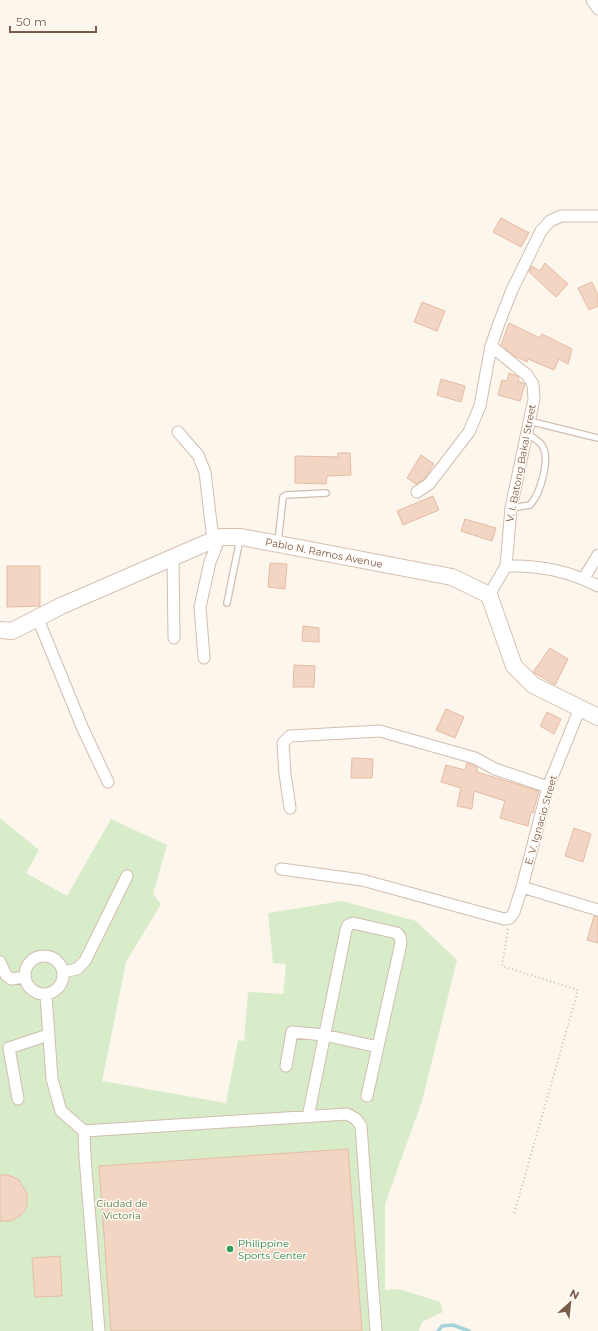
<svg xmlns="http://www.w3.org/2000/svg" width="598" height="1331" font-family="Montserrat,sans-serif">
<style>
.green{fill:#d8ecc9}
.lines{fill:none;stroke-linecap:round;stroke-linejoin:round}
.stream{stroke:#a5d3da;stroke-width:3.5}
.building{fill:#f3d5c3;stroke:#e6bba3}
.lane-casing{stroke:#d1beb0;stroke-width:8}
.street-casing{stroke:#d1beb0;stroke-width:13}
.secondary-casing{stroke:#d6c0b0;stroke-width:18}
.path{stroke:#d9b8a5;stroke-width:2;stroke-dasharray:1 3;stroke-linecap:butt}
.lane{stroke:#fff;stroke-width:5.5}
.street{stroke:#fff;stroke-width:11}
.secondary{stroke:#fff;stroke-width:16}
.leisure-dot{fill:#2e9e5b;stroke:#fffaf3;stroke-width:1.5}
.labels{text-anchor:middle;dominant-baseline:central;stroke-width:3;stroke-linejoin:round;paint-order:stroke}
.street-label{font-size:10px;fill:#7a5c4d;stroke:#fffaf3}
.park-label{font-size:10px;fill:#537a41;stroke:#fffaf3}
.leisure-label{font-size:10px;fill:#27864d;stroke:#fffaf3;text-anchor:start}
</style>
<rect width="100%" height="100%" fill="#fdf6ec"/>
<path class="green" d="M 0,818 L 39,850 L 26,873 L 67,896 L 111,819 L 167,845 L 153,894 L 161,904 L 126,962 L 102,1081 L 226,1103 L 238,1040 L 244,1041 L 248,992 L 283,994 L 286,964 L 273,963 L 268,913 L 342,901 L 416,921 L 457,960 L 422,1101 L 385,1204 L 385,1290 L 399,1289 L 440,1302 L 443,1312 L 422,1322 L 419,1331 L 0,1331 Z"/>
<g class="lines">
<path class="stream" d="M 438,1331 L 442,1326 L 453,1325 L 469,1331"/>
</g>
<path class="building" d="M 501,218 L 529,233 L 521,247 L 493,232 Z
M 545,263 L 568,284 L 556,297 L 529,272 L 531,266 L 540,271 Z
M 592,282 L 598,295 L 598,306 L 589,310 L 578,288 Z
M 422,302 L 445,311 L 437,331 L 414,322 Z
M 509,323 L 540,338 L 542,334 L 572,349 L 568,364 L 559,359 L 554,370 L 528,359 L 527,362 L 515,356 L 501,345 Z
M 509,373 L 517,376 L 519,378 L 518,381 L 525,384 L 520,401 L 498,395 L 502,380 L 507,381 Z
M 441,379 L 465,386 L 461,402 L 437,395 Z
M 338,453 L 350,453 L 351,475 L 327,476 L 326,484 L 295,483 L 295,456 L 338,457 Z
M 421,455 L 434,464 L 424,479 L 416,484 L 407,478 Z
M 433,496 L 439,510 L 403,525 L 397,511 Z
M 465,519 L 496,528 L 492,541 L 461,531 Z
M 270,563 L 287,564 L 285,589 L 268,587 Z
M 7,566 L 40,566 L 40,606 L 7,607 Z
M 303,626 L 319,628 L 319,642 L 302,641 Z
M 550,648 L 568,659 L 555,685 L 533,672 Z
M 294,665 L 315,666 L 314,687 L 293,687 Z
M 446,709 L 464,717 L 455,738 L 436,730 Z
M 547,712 L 561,719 L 554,734 L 540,726 Z
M 352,758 L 373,759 L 372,778 L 351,778 Z
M 467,763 L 477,767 L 477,772 L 539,791 L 533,813 L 531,812 L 528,826 L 500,818 L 505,801 L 474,791 L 472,809 L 457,806 L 461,788 L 441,782 L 446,765 L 465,770 Z
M 574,828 L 591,834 L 583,862 L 565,856 Z
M 594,916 L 598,917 L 598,943 L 587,940 Z
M 348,1149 L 362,1331 L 111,1331 L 99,1166 Z
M 0,1175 L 8,1175 L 18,1179 L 27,1193 L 27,1205 L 25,1210 L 21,1215 L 11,1221 L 0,1221 Z
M 60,1256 L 62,1296 L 35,1297 L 32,1258 Z"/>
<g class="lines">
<g class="lane-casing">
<path id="lane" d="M 529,421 L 598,438
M 511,508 L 530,505 C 540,494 552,457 541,444 C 537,440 531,436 526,432
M 278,542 L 283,497 L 286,495 L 326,493
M 227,603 L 240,539"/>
</g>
<g class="street-casing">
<path id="street" d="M 592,0 L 598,9
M 178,432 L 198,455 L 205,472 L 213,540
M 417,492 L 429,484 L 469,432 L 480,406 L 491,346 L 499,323 L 512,290 L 541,231 L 550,221 L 561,216 L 598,216
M 173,558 L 174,638
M 506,566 C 537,565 570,571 598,586
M 584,578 L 598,555
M 489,595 L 506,566 L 511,508 L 534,399 L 533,384 L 527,375 L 491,346
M 38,619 L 83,729 L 108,782
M 204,658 L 200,607 L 210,562 L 220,537
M 290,808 L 285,774 L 283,743 L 290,736 L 380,731 L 475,758 L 495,769 L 548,787
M 281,869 L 362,880 L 504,919 L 510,918 L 514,912 L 522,887 L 548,787 L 580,708
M 522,887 L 598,910
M25 975a19 19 0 1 1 38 0a19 19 0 1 1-38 0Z
M 0,962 L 6,975 L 11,979 L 25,977
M 63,972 L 77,969 L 85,961 L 127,876
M 46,995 L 52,1079 L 61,1111 L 84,1131
M 286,1066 L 292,1032 L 324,1035 L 378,1047
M 18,1099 L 9,1048 L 48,1035
M 308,1117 L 346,930 L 348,925 L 353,923 L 397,933 L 400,937 L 401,943 L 367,1096
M 99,1331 L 85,1157 L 84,1131 L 347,1114 L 356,1119 L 361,1126 L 376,1331"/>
</g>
<g class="secondary-casing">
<path id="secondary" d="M 0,630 L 12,631 L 61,606 L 220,537 L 241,537 L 452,577 L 489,595 L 514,666 L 533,685 L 598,717"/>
</g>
<path class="path" d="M 508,929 L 502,966 L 578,990 L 514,1214"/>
<use href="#lane" class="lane"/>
<use href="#street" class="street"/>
<use href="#secondary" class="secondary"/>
</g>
<circle class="leisure-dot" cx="230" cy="1249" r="4"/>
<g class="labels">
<g class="street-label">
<text transform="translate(521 463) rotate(-79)">V. I. Batong Bakal Street</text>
<text transform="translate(324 553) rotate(11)">Pablo N. Ramos Avenue</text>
<text transform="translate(541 820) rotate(-74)">E. V. Ignacio Street</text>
</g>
<g class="park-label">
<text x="122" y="1203">Ciudad de<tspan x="122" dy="12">Victoria</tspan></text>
</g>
<g class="leisure-label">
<text x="238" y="1243">Philippine<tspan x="238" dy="12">Sports Center</tspan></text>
</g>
</g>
<g transform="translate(570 1303) rotate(27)" stroke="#fffaf3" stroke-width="3" paint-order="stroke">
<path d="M0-3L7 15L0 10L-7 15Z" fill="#7a5c4d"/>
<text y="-6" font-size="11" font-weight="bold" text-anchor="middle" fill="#7a5c4d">N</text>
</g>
<path d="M10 26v6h86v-6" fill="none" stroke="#7a5c4d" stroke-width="2"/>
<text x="16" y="26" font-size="12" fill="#7a5c4d" stroke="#fffaf3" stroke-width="3" paint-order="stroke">50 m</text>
</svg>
